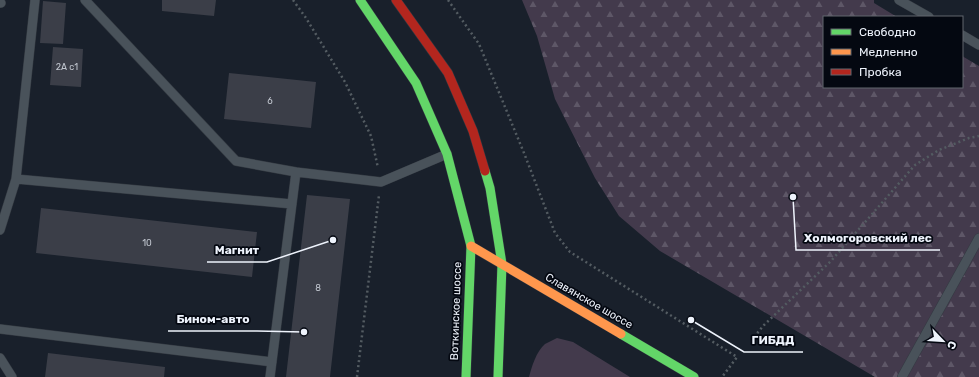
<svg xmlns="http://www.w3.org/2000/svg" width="979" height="377" font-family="Rubik,sans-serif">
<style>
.green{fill:#433a4c}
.forest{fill:url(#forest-firs)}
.building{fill:#3b3e48}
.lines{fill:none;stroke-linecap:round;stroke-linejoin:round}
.lane-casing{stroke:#343a42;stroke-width:10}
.fast-casing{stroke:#343a42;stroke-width:10}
.slow-casing{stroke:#343a42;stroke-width:10}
.jam-casing{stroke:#343a42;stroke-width:10}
.path{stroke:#545c62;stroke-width:2.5;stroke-dasharray:2 3;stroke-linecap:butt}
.lane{stroke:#49525a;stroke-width:9}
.fast{stroke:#63d668;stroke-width:9}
.slow{stroke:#ff974d;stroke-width:9}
.jam{stroke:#b3261e;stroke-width:9}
.labels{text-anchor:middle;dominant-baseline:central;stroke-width:3.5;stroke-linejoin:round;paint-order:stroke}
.number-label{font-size:9px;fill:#c1c6cf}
.street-label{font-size:11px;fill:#eef3fc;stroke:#040811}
.leader{fill:none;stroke:#eef3fc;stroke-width:1.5}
.callout-dot{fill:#eef3fc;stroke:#040811;stroke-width:1.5}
.callout-label{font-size:12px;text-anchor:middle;font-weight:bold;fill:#eef3fc;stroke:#040811;stroke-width:3.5;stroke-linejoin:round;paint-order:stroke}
</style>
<defs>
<pattern id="forest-firs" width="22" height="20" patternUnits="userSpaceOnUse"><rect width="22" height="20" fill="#433a4c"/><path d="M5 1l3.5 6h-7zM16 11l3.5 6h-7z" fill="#5e5767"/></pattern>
</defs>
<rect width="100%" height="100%" fill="#19202b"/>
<path class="green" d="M 557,338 L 573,342 L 630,377 L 529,377 C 532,366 536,352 545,344 C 549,342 553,340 557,338 Z"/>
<path class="forest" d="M 522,0 L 874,0 L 874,3 L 897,17 L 824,17 L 824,87 L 962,87 L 962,56 L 979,66 L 979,377 L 875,377 L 660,251 L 619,216 L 595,178 L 555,99 L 537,36 Z"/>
<path class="building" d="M 162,0 L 216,0 L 214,16 L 162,11 Z
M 43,1 L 66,3 L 63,44 L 40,43 Z
M 53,47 L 83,49 L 81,87 L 50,85 Z
M 229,73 L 316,82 L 311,128 L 224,119 Z
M 307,195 L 350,199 L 330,377 L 286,377 Z
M 41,208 L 257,232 L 252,277 L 36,253 Z
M 48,353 L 165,367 L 164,377 L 45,377 Z"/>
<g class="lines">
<g class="lane-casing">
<path id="lane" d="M 85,0 L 236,161 L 296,172 L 270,377
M 899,0 L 929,17
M 0,2 L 1,3
M 962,35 L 979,45
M 296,172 L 381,182 L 447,154
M 16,179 L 292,204
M 0,230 L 16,179 L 35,0
M 0,329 L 272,362
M 0,358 L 12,377
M 902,377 L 979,238"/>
</g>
<g class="fast-casing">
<path id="fast" d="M 360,0 L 416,83 L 447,154 L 471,246 L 466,377
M 485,171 L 490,188 L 502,264 L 498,377
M 621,334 L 694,377"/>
</g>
<g class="slow-casing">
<path id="slow" d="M 471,246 L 621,334"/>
</g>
<g class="jam-casing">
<path id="jam" d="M 396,0 L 448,73 L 473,131 L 485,171"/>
</g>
<path class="path" d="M 293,0 L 306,18 L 345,82 L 371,136 L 378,168
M 448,0 L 479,44 L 524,153 L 555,233 L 570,252 L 737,357 L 722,377
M 754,337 L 764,325 L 831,261 L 915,165 L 939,150 L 969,138 L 979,136
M 357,377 L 379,195"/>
<use href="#lane" class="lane"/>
<use href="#fast" class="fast"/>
<use href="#slow" class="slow"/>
<use href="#jam" class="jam"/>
</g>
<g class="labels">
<g class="number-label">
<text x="67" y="67">2А с1</text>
<text x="270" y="101">6</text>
<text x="147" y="243">10</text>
<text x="318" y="288">8</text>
</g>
<g class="street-label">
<text transform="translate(589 301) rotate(30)">Славянское шоссе</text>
<text transform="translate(456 311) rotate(-88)">Воткинское шоссе</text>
</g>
</g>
<path class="leader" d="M793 197L796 250H940M333 240L267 262H207M304 332L257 331H168M691 320L744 352H803"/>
<g class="callout-dot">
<circle cx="793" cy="197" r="4"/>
<circle cx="333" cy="240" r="4"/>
<circle cx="304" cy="332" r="4"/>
<circle cx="691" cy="320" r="4"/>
</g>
<g class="callout-label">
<text x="868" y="242">Холмогоровский лес</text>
<text x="237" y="254">Магнит</text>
<text x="213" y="323">Бином-авто</text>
<text x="773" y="344">ГИБДД</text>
</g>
<rect x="823" y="16" width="140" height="72" fill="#040811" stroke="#62666f"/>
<rect x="831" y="29" width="20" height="6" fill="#63d668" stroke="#62666f"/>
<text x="859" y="36" font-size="12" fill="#eef3fc">Свободно</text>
<rect x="831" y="49" width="20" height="6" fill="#ff974d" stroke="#62666f"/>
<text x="859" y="56" font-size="12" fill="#eef3fc">Медленно</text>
<rect x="831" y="69" width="20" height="6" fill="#b3261e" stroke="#62666f"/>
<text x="859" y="76" font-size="12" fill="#eef3fc">Пробка</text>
<g transform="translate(943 341) rotate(115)" stroke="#040811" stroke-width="3" paint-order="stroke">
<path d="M0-3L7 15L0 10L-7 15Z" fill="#eef3fc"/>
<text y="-6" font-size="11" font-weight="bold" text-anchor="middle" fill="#eef3fc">С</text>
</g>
</svg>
